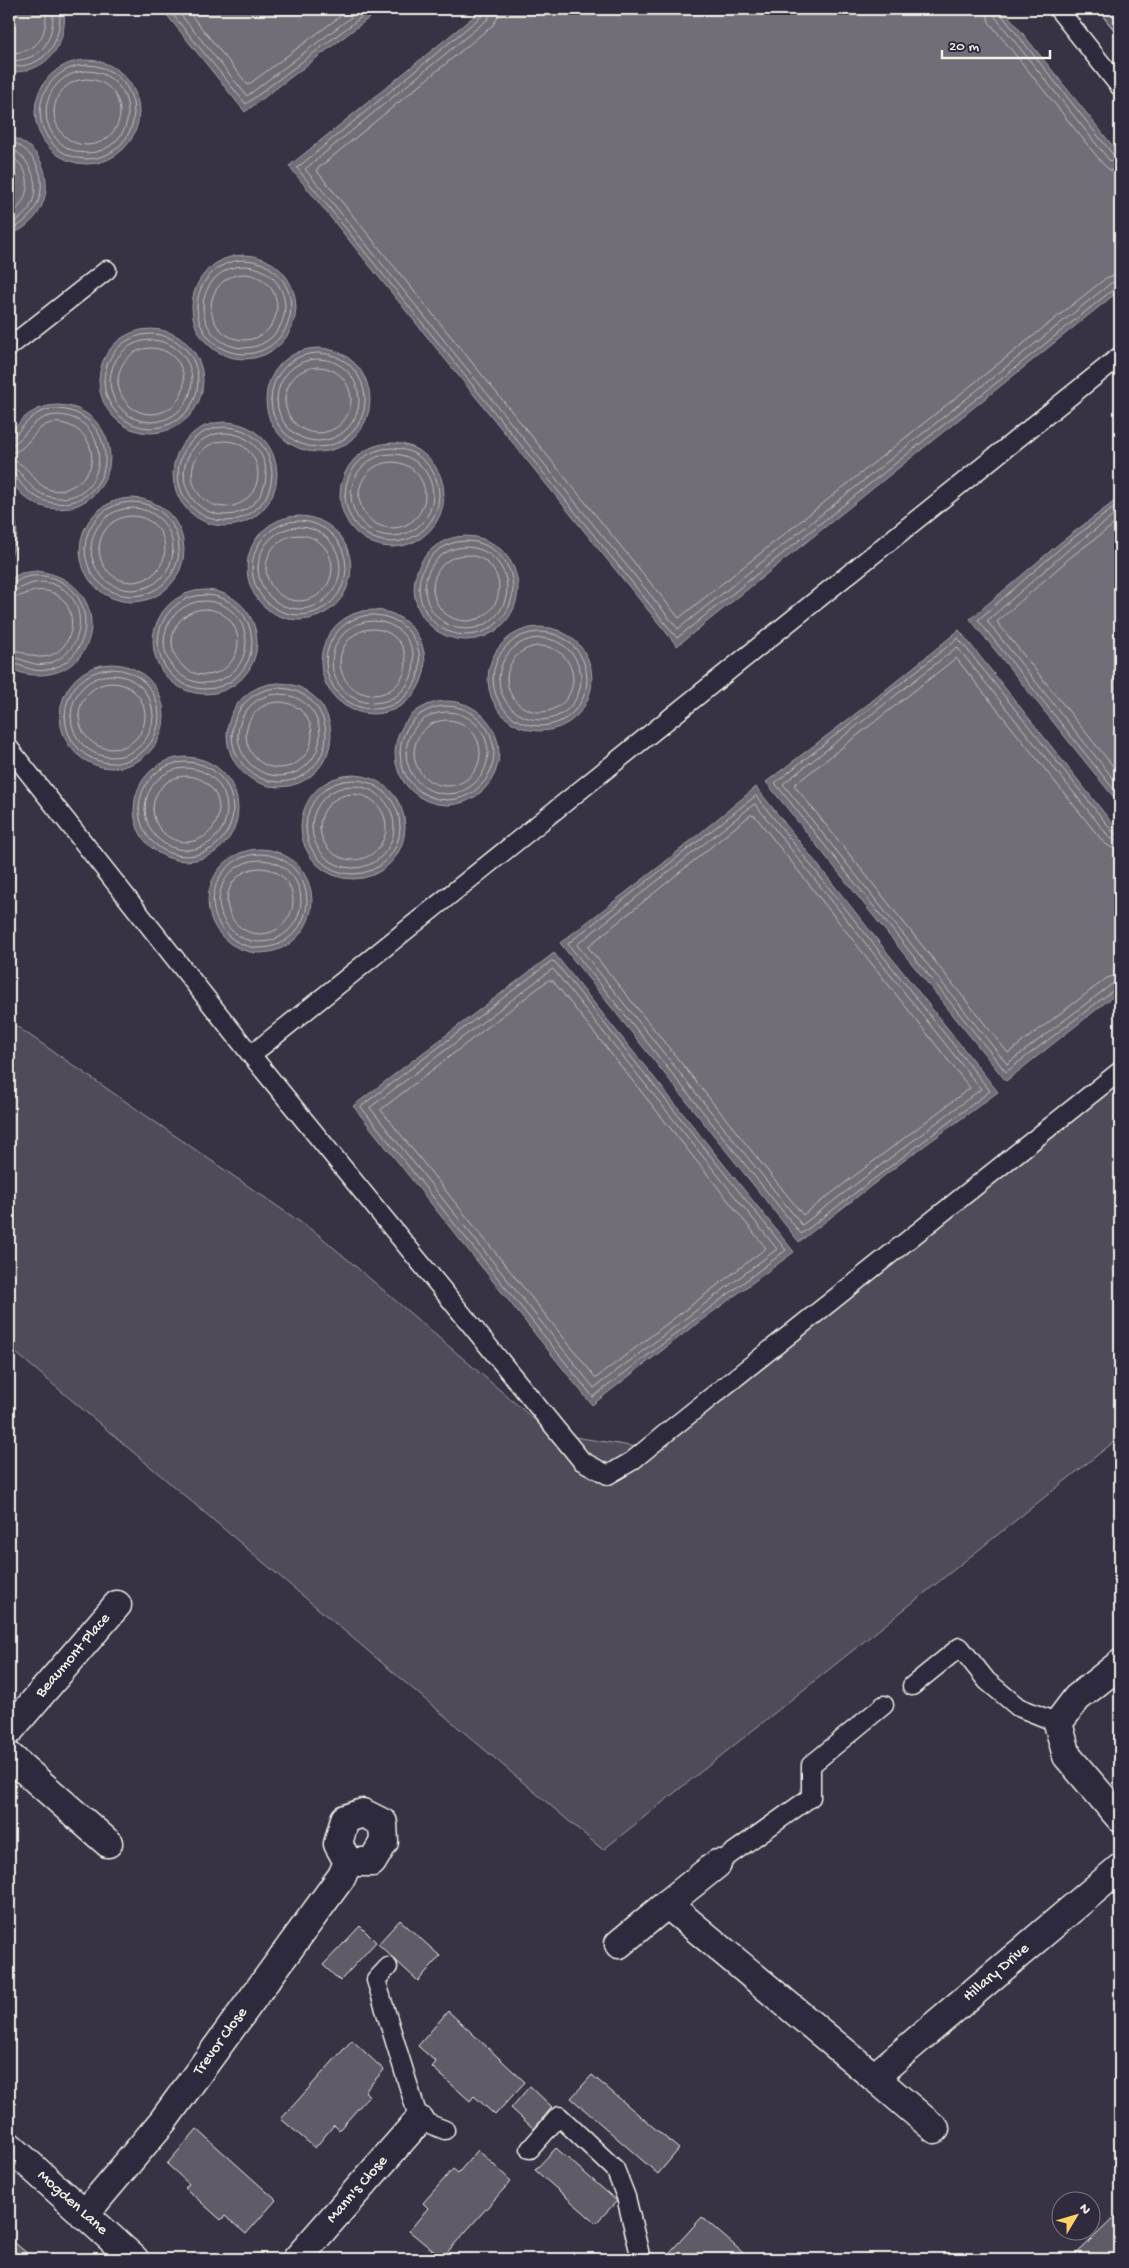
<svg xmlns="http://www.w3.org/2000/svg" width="1129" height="2268" font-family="'Gochi Hand',sans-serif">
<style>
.green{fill:#504b59;stroke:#a29ea0}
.water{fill:#726e77;stroke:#a6a2a4}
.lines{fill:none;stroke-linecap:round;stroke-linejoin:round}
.shore{stroke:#c0bdbb;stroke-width:1}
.building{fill:#5f5c67;stroke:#f4f1e8}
.lane-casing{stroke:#f4f1e8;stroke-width:21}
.street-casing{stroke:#f4f1e8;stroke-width:31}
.secondary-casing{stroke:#f4f1e8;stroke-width:31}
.lane{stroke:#2f2a3d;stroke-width:18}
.street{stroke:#2f2a3d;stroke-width:28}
.secondary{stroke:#2f2a3d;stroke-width:28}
.labels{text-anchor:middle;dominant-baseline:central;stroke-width:4;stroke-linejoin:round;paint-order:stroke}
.street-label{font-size:16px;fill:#f4f1e8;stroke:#2f2a3d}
</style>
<rect width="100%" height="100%" fill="#373244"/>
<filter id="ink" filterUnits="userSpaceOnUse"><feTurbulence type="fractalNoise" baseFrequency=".02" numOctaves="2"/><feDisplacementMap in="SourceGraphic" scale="10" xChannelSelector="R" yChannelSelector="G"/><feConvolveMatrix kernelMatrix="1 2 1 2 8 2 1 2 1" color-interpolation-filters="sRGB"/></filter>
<g filter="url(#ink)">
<path class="green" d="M 9,1021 L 319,1235 L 550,1433 L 649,1449 L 1120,1078 L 1120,1437 L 603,1850 L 9,1347 Z"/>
<path class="water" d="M 9,9 L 64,9 C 68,45 47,74 9,72 Z
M 162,9 L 381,9 L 245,112 Z
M 483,9 L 1003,9 L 1120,155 L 1120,290 L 677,646 L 289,166 Z
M35 112a52 52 0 1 1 104 0a52 52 0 1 1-104 0Z
M 9,135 C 19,140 30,145 37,155 C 57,185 43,224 9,235 Z
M192 307a52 52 0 1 1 104 0a52 52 0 1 1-104 0Z
M99 381a52 52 0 1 1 104 0a52 52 0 1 1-104 0Z
M266 400a52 52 0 1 1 104 0a52 52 0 1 1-104 0Z
M6 457a52 52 0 1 1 104 0a52 52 0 1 1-104 0Z
M173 474a52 52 0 1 1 104 0a52 52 0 1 1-104 0Z
M340 495a52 52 0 1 1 104 0a52 52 0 1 1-104 0Z
M 1120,497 L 1120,805 L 970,619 L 1061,542 Z
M80 550a52 52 0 1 1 104 0a52 52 0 1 1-104 0Z
M 9,502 C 19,521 20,540 9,559 Z
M247 568a52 52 0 1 1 104 0a52 52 0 1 1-104 0Z
M414 588a52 52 0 1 1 104 0a52 52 0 1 1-104 0Z
M 37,571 C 114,580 104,676 37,675 C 27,675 17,673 9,666 L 9,580 L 21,573 Z
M153 642a52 52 0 1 1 104 0a52 52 0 1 1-104 0Z
M321 662a52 52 0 1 1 104 0a52 52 0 1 1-104 0Z
M488 679a52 52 0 1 1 104 0a52 52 0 1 1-104 0Z
M 959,630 L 1120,833 L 1120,991 L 1006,1081 L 766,782 L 867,705 Z
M60 716a52 52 0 1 1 104 0a52 52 0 1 1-104 0Z
M227 735a52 52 0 1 1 104 0a52 52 0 1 1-104 0Z
M395 753a52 52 0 1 1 104 0a52 52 0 1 1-104 0Z
M134 809a52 52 0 1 1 104 0a52 52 0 1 1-104 0Z
M301 827a52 52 0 1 1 104 0a52 52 0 1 1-104 0Z
M 756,787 L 998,1092 L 898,1165 L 799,1242 L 560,943 L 660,866 Z
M208 901a52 52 0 1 1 104 0a52 52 0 1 1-104 0Z
M 554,953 L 794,1252 L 691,1328 L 592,1405 L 353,1106 Z"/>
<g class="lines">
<path class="shore" d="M 168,9 L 246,104 L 372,9
M 176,9 L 247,96 L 362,9
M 186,9 L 248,85 L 350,9
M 485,9 L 483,15 L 297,168 L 677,638 L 1115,288 L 1120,287
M 492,9 L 488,19 L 305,169 L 678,629 L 1111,283 L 1120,281
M 499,9 L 498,17 L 493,25 L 316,170 L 679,618 L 1106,278 L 1120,273
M 986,9 L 989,22 L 1103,164 L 1110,170 L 1120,172
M 993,9 L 996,18 L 1109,160 L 1120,164
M 999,9 L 1001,14 L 1114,156 L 1120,158
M 9,53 C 39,53 47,36 46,9
M 9,61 C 43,61 54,40 53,9
M40 112a47 47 0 1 1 94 0a47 47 0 1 1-94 0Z
M 9,67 C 47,67 61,44 60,9
M46 112a41 41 0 1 1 82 0a41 41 0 1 1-82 0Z
M54 112a33 33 0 1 1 66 0a33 33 0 1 1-66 0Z
M 9,140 C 17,144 25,148 31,156 C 52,181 39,220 9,230
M 9,147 C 41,162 46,211 9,224
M 9,156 C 36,168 31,202 9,216
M197 307a47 47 0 1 1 94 0a47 47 0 1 1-94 0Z
M203 307a41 41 0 1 1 82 0a41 41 0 1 1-82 0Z
M211 307a33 33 0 1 1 66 0a33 33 0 1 1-66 0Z
M104 381a47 47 0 1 1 94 0a47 47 0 1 1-94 0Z
M110 381a41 41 0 1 1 82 0a41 41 0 1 1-82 0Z
M118 381a33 33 0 1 1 66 0a33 33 0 1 1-66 0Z
M271 400a47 47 0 1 1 94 0a47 47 0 1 1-94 0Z
M277 400a41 41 0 1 1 82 0a41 41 0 1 1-82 0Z
M285 400a33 33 0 1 1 66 0a33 33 0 1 1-66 0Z
M178 474a47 47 0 1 1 94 0a47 47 0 1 1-94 0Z
M184 474a41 41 0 1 1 82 0a41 41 0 1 1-82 0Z
M 9,439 C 19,438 28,407 58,409 C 75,410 91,418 99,434 C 127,490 52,535 15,475 L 9,474
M192 474a33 33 0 1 1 66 0a33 33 0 1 1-66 0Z
M 9,445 C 25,444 29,415 58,415 C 111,417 112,495 62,498 C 27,499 26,468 9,467
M345 495a47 47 0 1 1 94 0a47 47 0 1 1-94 0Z
M 9,453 C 35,452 33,409 73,427 C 81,431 88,439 90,447 C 93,456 92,466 87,473 C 81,481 75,486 66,489 C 35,499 33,461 9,460
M351 495a41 41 0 1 1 82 0a41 41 0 1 1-82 0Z
M359 495a33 33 0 1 1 66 0a33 33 0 1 1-66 0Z
M85 549a47 47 0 1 1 94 0a47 47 0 1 1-94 0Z
M 1120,503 L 1064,545 L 978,620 L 1120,797
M91 549a41 41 0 1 1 82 0a41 41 0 1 1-82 0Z
M 1120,511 L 1068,550 L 987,621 L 1120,787
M99 549a33 33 0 1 1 66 0a33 33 0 1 1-66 0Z
M 1120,520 L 1072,556 L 997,622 L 1120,775
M252 568a47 47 0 1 1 94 0a47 47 0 1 1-94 0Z
M258 568a41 41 0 1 1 82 0a41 41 0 1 1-82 0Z
M266 568a33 33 0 1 1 66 0a33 33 0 1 1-66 0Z
M419 588a47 47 0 1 1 94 0a47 47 0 1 1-94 0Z
M425 588a41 41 0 1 1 82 0a41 41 0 1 1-82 0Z
M433 588a33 33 0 1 1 66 0a33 33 0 1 1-66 0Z
M 9,584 C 14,584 18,580 23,578 C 32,575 44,575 53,578 C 99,593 94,662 46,670 C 32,673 22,664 9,663
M 9,591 C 24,590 30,579 49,583 C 92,593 88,655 46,664 C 32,667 22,657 9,657
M158 642a47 47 0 1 1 94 0a47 47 0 1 1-94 0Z
M 9,598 C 23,598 31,588 46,591 C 82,597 79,653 43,657 C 30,658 21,650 9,649
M164 642a41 41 0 1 1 82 0a41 41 0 1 1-82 0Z
M172 642a33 33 0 1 1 66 0a33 33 0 1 1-66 0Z
M326 662a47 47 0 1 1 94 0a47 47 0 1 1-94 0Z
M332 662a41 41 0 1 1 82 0a41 41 0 1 1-82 0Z
M340 662a33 33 0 1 1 66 0a33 33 0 1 1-66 0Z
M493 679a47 47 0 1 1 94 0a47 47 0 1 1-94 0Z
M499 679a41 41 0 1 1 82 0a41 41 0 1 1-82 0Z
M507 679a33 33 0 1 1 66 0a33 33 0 1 1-66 0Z
M65 716a47 47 0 1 1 94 0a47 47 0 1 1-94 0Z
M71 716a41 41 0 1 1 82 0a41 41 0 1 1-82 0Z
M79 716a33 33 0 1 1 66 0a33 33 0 1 1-66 0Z
M232 735a47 47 0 1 1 94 0a47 47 0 1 1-94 0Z
M238 735a41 41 0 1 1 82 0a41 41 0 1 1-82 0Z
M246 735a33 33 0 1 1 66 0a33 33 0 1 1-66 0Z
M400 753a47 47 0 1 1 94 0a47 47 0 1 1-94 0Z
M406 753a41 41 0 1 1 82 0a41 41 0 1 1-82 0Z
M414 753a33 33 0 1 1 66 0a33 33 0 1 1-66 0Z
M139 809a47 47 0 1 1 94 0a47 47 0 1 1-94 0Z
M145 809a41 41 0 1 1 82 0a41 41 0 1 1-82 0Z
M153 809a33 33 0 1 1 66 0a33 33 0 1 1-66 0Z
M306 827a47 47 0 1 1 94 0a47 47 0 1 1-94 0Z
M312 827a41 41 0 1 1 82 0a41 41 0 1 1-82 0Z
M320 827a33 33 0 1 1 66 0a33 33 0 1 1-66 0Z
M 756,796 L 990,1091 L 801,1234 L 568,944 Z
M 755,804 L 981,1089 L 802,1225 L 577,945 Z
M 751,815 L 755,816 L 970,1088 L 803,1215 L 588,947 Z
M 1120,836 L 1114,833 L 958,638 L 775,783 L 1006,1072 L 1115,989 L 1120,988
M 1120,842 L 1110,838 L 957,647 L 783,784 L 1007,1064 L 1112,984 L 1120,981
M 1120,850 L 1112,848 L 1104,843 L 956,658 L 794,785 L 1008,1053 L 1107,978 L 1120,974
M213 901a47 47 0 1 1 94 0a47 47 0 1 1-94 0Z
M219 901a41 41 0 1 1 82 0a41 41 0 1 1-82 0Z
M227 901a33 33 0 1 1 66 0a33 33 0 1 1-66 0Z
M 552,961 L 555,962 L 786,1250 L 593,1397 L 361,1107 Z
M 553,969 L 777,1249 L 594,1388 L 370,1108 Z
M 549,980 L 553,981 L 766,1248 L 596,1378 L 381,1110 Z"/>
</g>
<path class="building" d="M 1097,9 L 1120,9 L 1120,37 Z
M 400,1920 L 440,1956 L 418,1981 L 378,1944 Z
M 360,1926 L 376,1942 L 340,1981 L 323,1965 Z
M 448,2011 L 525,2082 L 495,2115 L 474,2096 L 470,2101 L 432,2067 L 436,2062 L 418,2046 Z
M 352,2040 L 384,2070 L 365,2091 L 369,2096 L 339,2130 L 334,2125 L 315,2148 L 281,2119 Z
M 592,2075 L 679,2149 L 658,2174 L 571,2098 Z
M 530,2086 L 552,2107 L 534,2129 L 511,2108 Z
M 197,2129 L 276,2200 L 246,2234 L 225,2216 L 221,2220 L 185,2188 L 189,2184 L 167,2164 Z
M 556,2148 L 617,2201 L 596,2223 L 535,2170 Z
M 478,2150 L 511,2181 L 442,2258 L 409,2231 L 428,2208 L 423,2203 L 453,2169 L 458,2173 Z
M 1119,2213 L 1120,2259 L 1071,2259 Z
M 702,2217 L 750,2259 L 679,2259 L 670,2252 Z
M 9,2238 L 34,2259 L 9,2259 Z
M 595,2253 L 602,2259 L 590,2259 Z"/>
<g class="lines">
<g class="lane-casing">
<path id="lane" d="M 1058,9 L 1120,87
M 9,347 L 107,270
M 9,748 L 251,1055 L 1120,356
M 251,1055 L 582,1461 L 608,1475 L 632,1461 L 666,1433 L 1120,1071
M 912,1686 L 960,1647 L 987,1681 L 1018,1707 L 1058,1723
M 717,1864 L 811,1797 L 811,1765 L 884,1705
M 388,1967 L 376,1980 L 419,2120 L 445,2130
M 530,2149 L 559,2116 L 615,2169 L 626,2197 L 641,2259"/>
</g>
<g class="street-casing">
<g id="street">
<path d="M 1120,1664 L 1077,1698 L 1058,1723 L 1067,1756 L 1120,1818"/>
<path id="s1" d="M 9,1731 L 117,1605"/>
<path d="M 9,1756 L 108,1843"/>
<path d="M 717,1864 L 667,1904 L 874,2077"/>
<path d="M 619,1944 L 667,1904"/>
<path id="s2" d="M 935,2129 L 874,2077 L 1120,1868"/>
<path id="s3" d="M 84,2215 L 163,2121 L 342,1876 L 348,1862 L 338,1844 L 345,1819 L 363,1813 L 383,1823 L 384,1842 L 372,1862 L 348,1862"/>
<path id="s4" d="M 297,2259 L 419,2120"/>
</g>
</g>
<g class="secondary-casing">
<g id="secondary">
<path id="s5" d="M 9,2146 L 134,2259"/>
</g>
</g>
<use href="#lane" class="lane"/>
<use href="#street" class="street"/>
<use href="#secondary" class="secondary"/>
</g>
</g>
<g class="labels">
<g class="street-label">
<text stroke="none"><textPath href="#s1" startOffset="99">Beaumont Place</textPath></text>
<text stroke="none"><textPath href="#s2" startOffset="241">Hillary Drive</textPath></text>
<text stroke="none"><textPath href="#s3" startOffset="221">Trevor Close</textPath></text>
<text stroke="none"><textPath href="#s4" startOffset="92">Mann's Close</textPath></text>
<text stroke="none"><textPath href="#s5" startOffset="85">Mogden Lane</textPath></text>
</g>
</g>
<rect width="1129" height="2268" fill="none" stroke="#2f2a3d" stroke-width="30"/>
<rect x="15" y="15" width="1099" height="2238" fill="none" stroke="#f4f1e8" stroke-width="2" filter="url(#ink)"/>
<g transform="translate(1076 2216) rotate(52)"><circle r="24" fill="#2f2a3d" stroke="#7e7a81"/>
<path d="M0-4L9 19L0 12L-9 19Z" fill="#ffd166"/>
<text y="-8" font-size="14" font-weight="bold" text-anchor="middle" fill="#f4f1e8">N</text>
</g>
<path d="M942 50v8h108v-8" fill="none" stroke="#f4f1e8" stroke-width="2.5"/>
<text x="949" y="50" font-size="15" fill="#f4f1e8" stroke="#2f2a3d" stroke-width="4" paint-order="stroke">20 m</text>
</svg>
